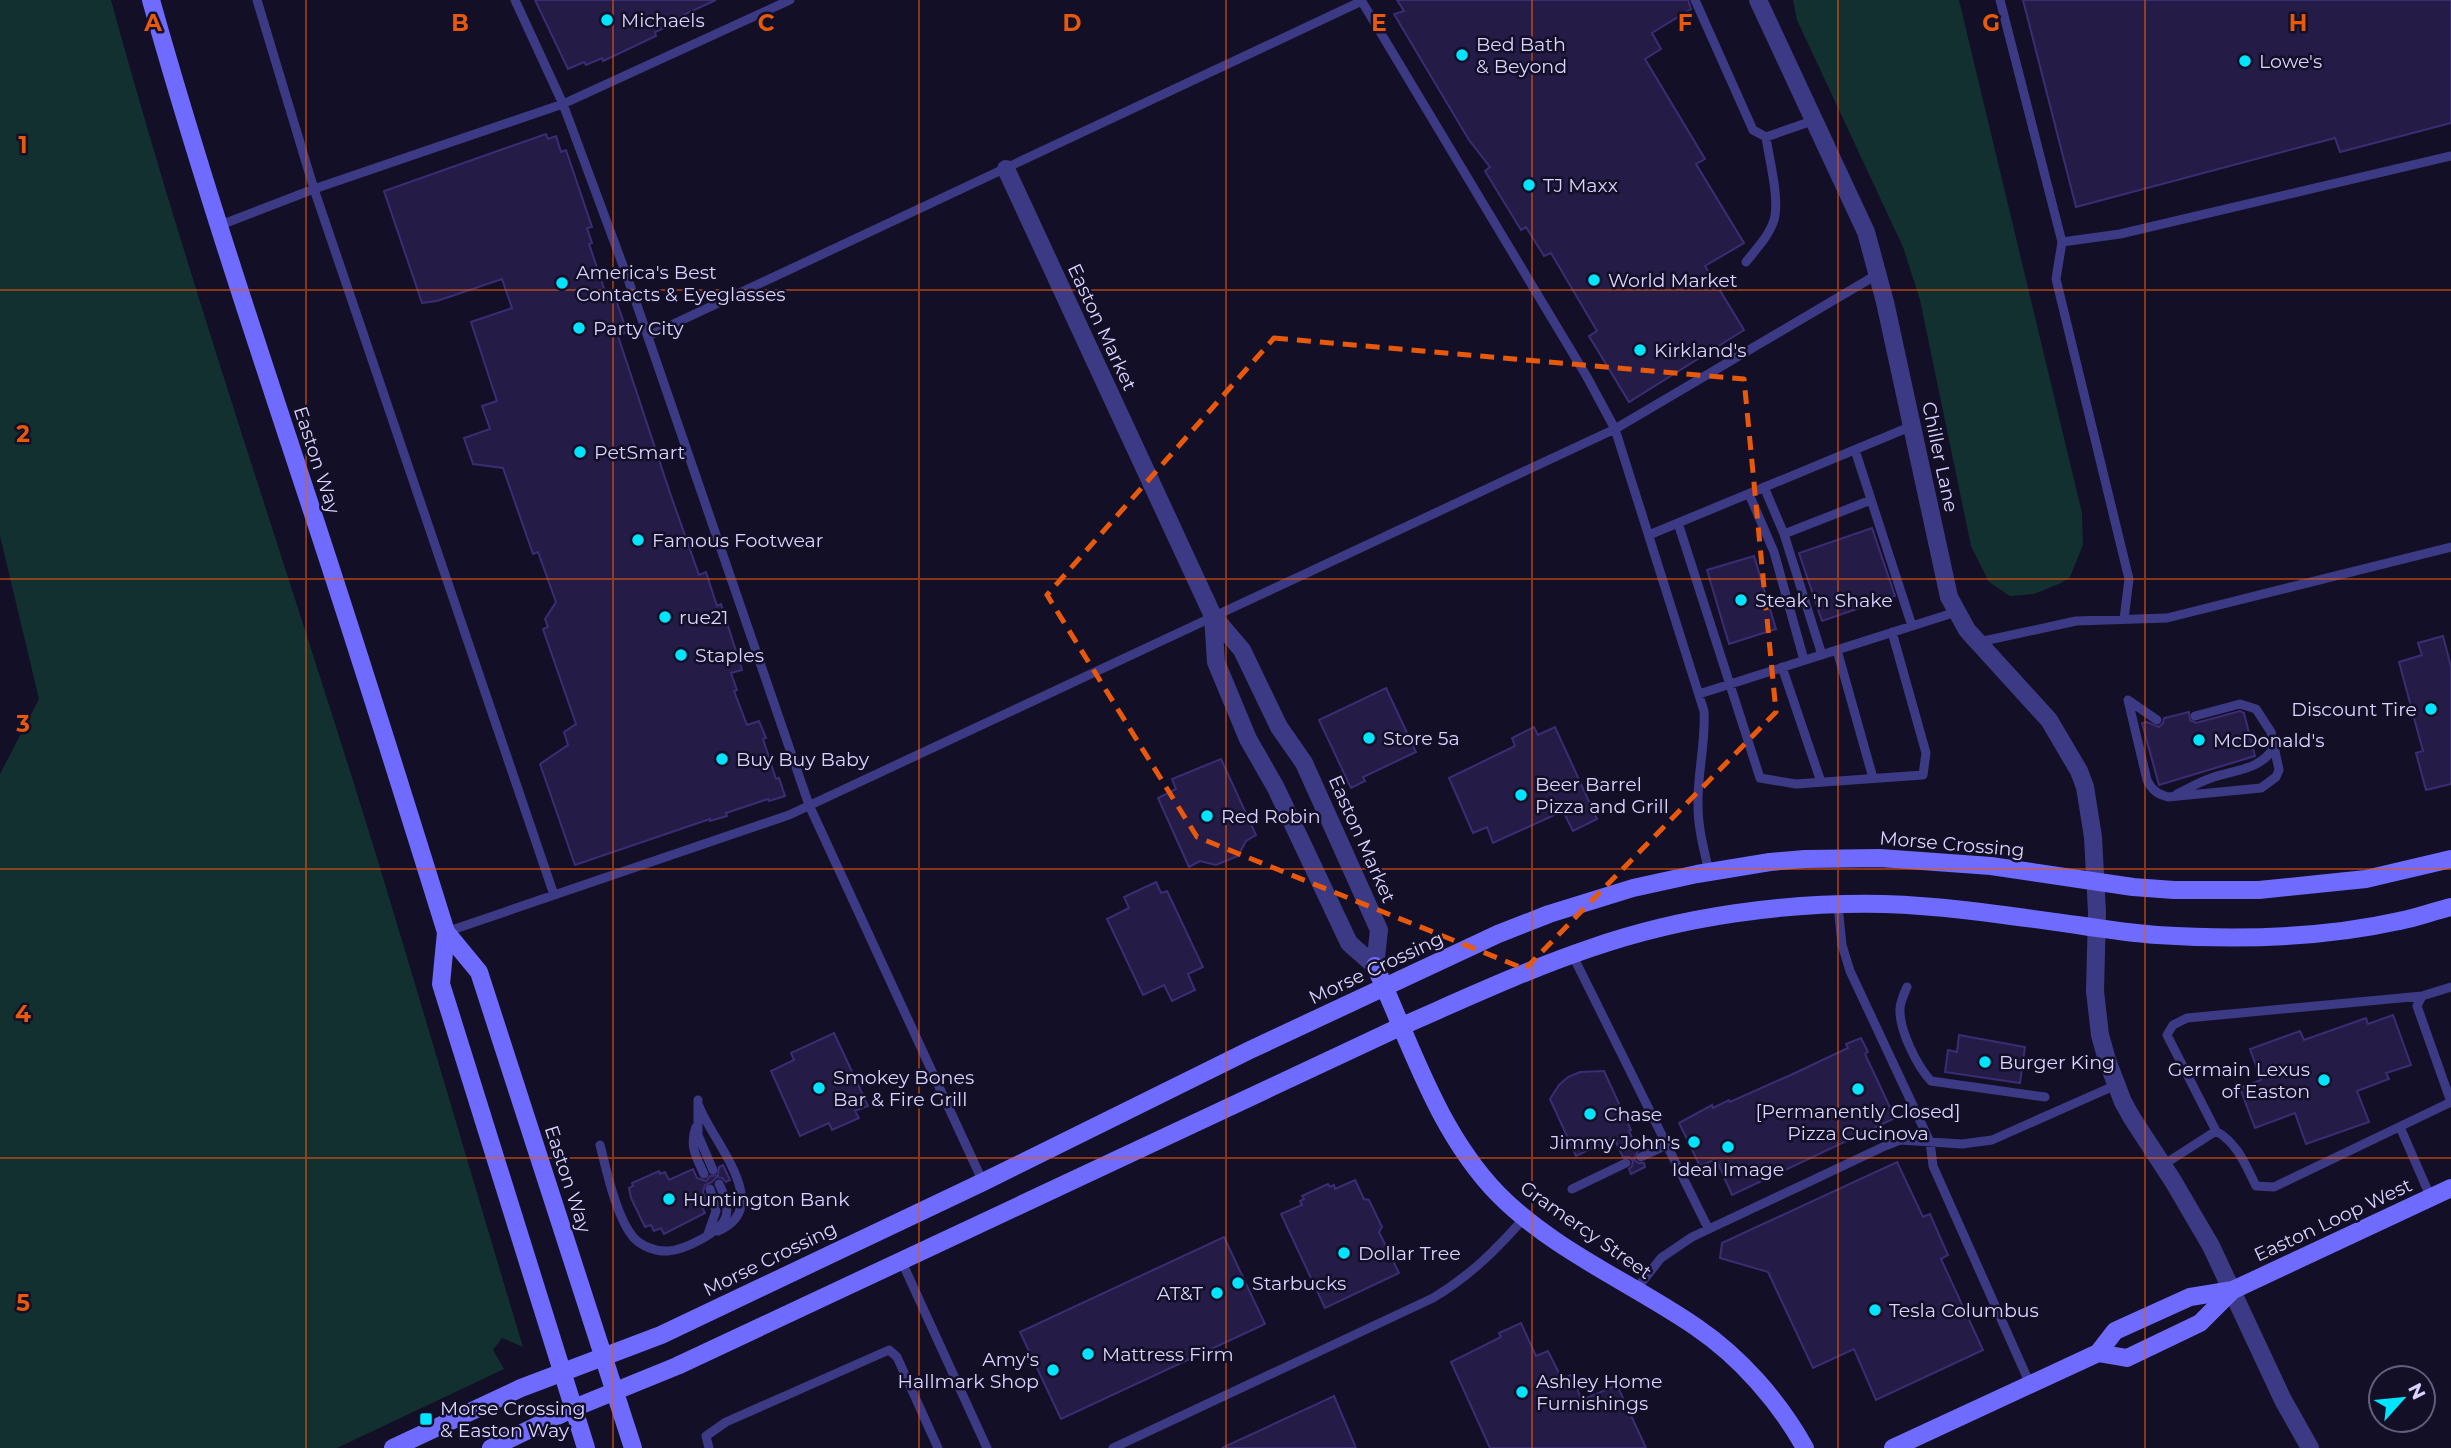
<svg xmlns="http://www.w3.org/2000/svg" width="2451" height="1448" font-family="Montserrat,sans-serif">
<style>
.green{fill:#12302f}
.building{fill:#241b47;stroke:#3b2d73;stroke-width:2}
.lines{fill:none;stroke-linecap:round;stroke-linejoin:round}
.lane{stroke:#3d3a85;stroke-width:9}
.street{stroke:#3d3a85;stroke-width:18}
.secondary{stroke:#6f6bff;stroke-width:18}
.marked{fill:none;stroke:#e8590c;stroke-width:5;stroke-dasharray:14 9;stroke-linejoin:round}
.grid{fill:none;stroke:#e8590c;stroke-width:2;stroke-opacity:0.55}
.poi-dot{fill:#00e5ff;stroke:#130f26;stroke-width:2.5}
.labels{text-anchor:middle;dominant-baseline:central;stroke-width:5;stroke-linejoin:round;paint-order:stroke}
.poi-label{font-size:19px;fill:#d9d4ff;stroke:#130f26;text-anchor:start}
.street-label{font-size:19px;fill:#d9d4ff;stroke:#130f26}
.grid-label{font-size:23px;text-anchor:middle;font-weight:bold;fill:#e8590c;stroke:#130f26;stroke-width:5;stroke-linejoin:round;paint-order:stroke}
</style>
<rect width="100%" height="100%" fill="#130f26"/>
<path class="green" d="M 0,0 L 111,0 C 182,260 269,514 350,771 C 410,962 465,1155 523,1347 L 502,1338 L 493,1350 L 504,1369 L 337,1448 L 0,1448 L 0,774 L 39,699 L 0,536 Z
M 1793,0 L 1959,0 L 2082,513 L 2083,545 L 2070,577 L 2061,583 L 2034,594 L 2010,596 L 1989,582 L 1971,546 L 1920,300 L 1903,247 L 1797,20 Z"/>
<path class="building" d="M 535,0 L 716,0 L 670,21 L 671,25 L 655,32 L 656,36 L 603,61 L 602,58 L 586,65 L 584,62 L 568,69 Z
M 1397,0 L 1688,0 L 1691,9 L 1652,33 L 1661,49 L 1645,59 L 1705,159 L 1696,164 L 1744,243 L 1705,266 L 1744,330 L 1629,402 L 1589,336 L 1597,331 L 1551,253 L 1544,256 L 1526,227 L 1521,230 L 1485,171 L 1490,167 L 1469,140 L 1394,14 L 1404,11 Z
M 2023,0 L 2451,0 L 2451,123 L 2340,152 L 2335,138 L 2076,207 Z
M 546,134 L 548,139 L 556,136 L 561,152 L 566,150 L 592,227 L 587,228 L 592,243 L 589,244 L 608,300 L 615,297 L 627,332 L 618,336 L 670,493 L 699,575 L 706,572 L 717,606 L 721,604 L 742,670 L 731,673 L 737,690 L 734,691 L 747,725 L 759,721 L 766,738 L 763,739 L 776,779 L 779,778 L 785,796 L 769,801 L 768,799 L 726,813 L 727,816 L 710,821 L 710,819 L 575,865 L 540,764 L 568,745 L 564,732 L 576,724 L 543,629 L 548,627 L 545,619 L 556,602 L 538,552 L 533,554 L 503,468 L 473,464 L 464,438 L 490,429 L 482,406 L 497,401 L 471,322 L 512,308 L 502,279 L 437,301 L 422,303 L 384,191 Z
M 1872,528 L 1895,596 L 1822,621 L 1799,553 Z
M 1754,556 L 1776,629 L 1729,644 L 1707,570 Z
M 2443,636 L 2451,667 L 2451,784 L 2426,790 L 2416,753 L 2423,751 L 2399,662 L 2422,655 L 2418,643 Z
M 1386,688 L 1416,752 L 1363,777 L 1365,781 L 1351,788 L 1319,720 Z
M 2240,711 L 2244,713 L 2255,756 L 2159,785 L 2142,723 L 2147,722 L 2159,727 L 2163,723 L 2164,718 L 2189,712 L 2190,720 L 2196,723 Z
M 1534,727 L 1538,735 L 1555,727 L 1597,819 L 1573,831 L 1563,811 L 1493,843 L 1487,827 L 1473,833 L 1449,778 L 1515,746 L 1512,738 Z
M 1221,759 L 1256,835 L 1246,841 L 1238,856 L 1216,865 L 1200,861 L 1189,867 L 1158,798 L 1176,789 L 1172,779 Z
M 1156,882 L 1161,893 L 1167,891 L 1203,967 L 1188,974 L 1195,990 L 1172,1001 L 1164,985 L 1143,995 L 1107,919 L 1129,908 L 1124,897 Z
M 2393,1015 L 2411,1065 L 2386,1073 L 2389,1079 L 2357,1091 L 2369,1122 L 2306,1144 L 2295,1113 L 2255,1128 L 2240,1088 L 2261,1080 L 2250,1049 L 2300,1031 L 2304,1040 L 2366,1018 L 2368,1024 Z
M 834,1033 L 868,1106 L 855,1111 L 859,1118 L 832,1130 L 829,1123 L 800,1136 L 771,1071 L 794,1060 L 791,1053 Z
M 1959,1035 L 2025,1047 L 2020,1083 L 1945,1072 L 1948,1050 L 1957,1052 Z
M 1861,1038 L 1868,1052 L 1865,1054 L 1895,1118 L 1732,1195 L 1716,1159 L 1700,1166 L 1679,1123 L 1712,1105 L 1713,1108 L 1729,1100 L 1730,1102 L 1795,1073 L 1848,1048 L 1846,1044 Z
M 1604,1071 L 1631,1130 L 1629,1131 L 1638,1151 L 1634,1159 L 1638,1163 L 1644,1163 L 1645,1167 L 1631,1174 L 1629,1169 L 1632,1166 L 1633,1161 L 1629,1157 L 1623,1157 L 1614,1138 L 1576,1156 L 1550,1099 L 1559,1085 L 1568,1077 L 1580,1072 Z
M 1897,1162 L 1923,1217 L 1930,1214 L 1948,1255 L 1941,1259 L 1983,1350 L 1876,1400 L 1854,1349 L 1813,1368 L 1768,1272 L 1720,1258 L 1722,1243 Z
M 723,1165 L 730,1180 L 726,1182 L 722,1178 L 717,1177 L 712,1182 L 705,1185 L 703,1192 L 706,1201 L 701,1204 L 705,1213 L 664,1234 L 661,1228 L 654,1231 L 651,1225 L 645,1227 L 631,1198 L 629,1188 L 633,1186 L 632,1183 L 659,1171 L 660,1174 L 665,1172 L 669,1180 L 693,1169 L 697,1178 L 706,1181 L 710,1176 L 718,1175 L 719,1167 Z
M 1355,1180 L 1364,1199 L 1369,1200 L 1382,1227 L 1379,1232 L 1399,1273 L 1325,1308 L 1281,1214 L 1302,1205 L 1300,1201 L 1304,1199 L 1302,1196 L 1328,1184 L 1330,1187 L 1334,1185 L 1335,1189 Z
M 1224,1237 L 1265,1324 L 1061,1419 L 1020,1332 Z
M 1521,1323 L 1536,1356 L 1548,1351 L 1562,1379 L 1571,1375 L 1582,1400 L 1617,1385 L 1646,1448 L 1490,1448 L 1451,1362 L 1501,1337 L 1499,1333 Z
M 1334,1396 L 1356,1448 L 1222,1448 Z"/>
<g class="lines">
<path class="lane" d="M 257,0 L 314,189 L 554,895
M 515,0 L 563,104 L 628,279 L 809,805 L 983,1182
M 1361,0 L 1587,377 L 1615,429 L 1704,711 C 1706,743 1697,774 1698,806 C 1698,828 1704,850 1709,872
M 1695,0 L 1753,130 L 1766,137 L 1815,120
M 2000,0 L 2062,242 L 2056,279 L 2129,579 L 2124,619
M 218,226 L 314,189 L 563,104 L 790,0
M 2062,242 L 2120,234 L 2451,156
M 1746,262 C 1756,249 1769,236 1774,220 C 1780,199 1769,159 1766,137
M 648,336 L 1362,1
M 1855,450 L 1912,626
M 1764,487 L 1784,534 L 1822,655
M 1749,494 L 1774,552 L 1804,660
M 1678,523 L 1760,778 L 1796,784 L 1923,775 L 1926,753 L 1892,632
M 1784,534 L 1871,500
M 1649,535 L 1912,426
M 1979,642 L 2076,621 L 2167,618 L 2451,547
M 1837,650 L 1873,778
M 1782,667 L 1821,782
M 1699,694 L 1956,612
M 2128,700 L 2147,780 C 2152,790 2157,794 2168,797 L 2261,788 L 2276,777 L 2279,770 L 2271,732 L 2256,709 L 2240,704 L 2195,716
M 2128,700 L 2157,720
M 2177,794 C 2189,788 2201,781 2214,777 C 2236,770 2262,769 2274,747
M 1838,905 L 1842,945 L 1850,971 L 1930,1142 L 1933,1166 L 2030,1384
M 446,932 L 789,815 L 1615,429 L 1878,274
M 1572,954 L 1708,1228
M 1907,987 C 1904,994 1900,1002 1900,1009 C 1899,1030 1917,1066 1931,1081 L 2045,1097
M 698,1100 L 698,1135 L 713,1170
M 2451,1102 L 2417,1006 L 2422,996 L 2451,987
M 699,1106 C 712,1141 775,1207 718,1231
M 696,1127 C 689,1145 696,1157 704,1174
M 2400,1127 L 2431,1198
M 2216,1131 L 2167,1035 L 2173,1025 L 2187,1018 L 2422,996
M 600,1145 C 607,1172 616,1216 633,1237 C 641,1246 656,1252 668,1251 C 684,1250 722,1232 726,1216 C 729,1205 724,1194 719,1184
M 1641,1157 L 1667,1145
M 2163,1165 L 2216,1131 C 2238,1144 2245,1164 2256,1186 L 2274,1187 L 2451,1102
M 1572,1189 L 1626,1163
M 708,1234 L 716,1211 L 710,1189
M 901,1260 L 987,1448
M 1635,1291 L 1661,1258 L 1692,1237 L 1885,1146 L 1900,1140 L 1962,1144 L 1992,1140 L 2116,1085
M 709,1448 L 706,1436 L 726,1422 L 889,1350 L 897,1357 L 938,1448
M 1113,1448 L 1433,1298 C 1470,1276 1497,1249 1525,1217"/>
<path class="street" d="M 1758,0 L 1866,232 L 1885,302 L 1949,597 L 1967,630 L 2049,720 L 2079,771 L 2085,787 L 2093,837 L 2097,912 L 2095,991 L 2100,1035 L 2107,1060 L 2123,1102 L 2132,1118 L 2173,1181 L 2211,1246 L 2283,1400 L 2310,1448
M 1006,169 L 1213,616 L 1242,650 L 1279,727 L 1304,763 L 1379,930 L 1375,966
M 1213,616 L 1216,662 L 1248,739 L 1276,788 L 1349,943 L 1375,966"/>
<path class="secondary" d="M 151,0 C 201,178 260,353 318,529 C 362,663 404,797 446,932 L 479,972 L 633,1448
M 446,932 L 441,984 L 586,1448
M 1375,966 C 1411,1044 1437,1131 1498,1194 C 1553,1250 1632,1283 1696,1327 C 1740,1357 1779,1401 1805,1448
M 2098,1353 L 2127,1358 L 2200,1323 L 2233,1290
M 393,1448 L 521,1388 L 661,1335 L 983,1182 L 1250,1050 L 1498,934 L 1549,914 L 1633,888 L 1697,874 L 1770,862 L 1805,859 L 1880,858 L 1991,866 L 2133,887 L 2174,890 L 2259,890 L 2366,879 L 2451,859
M 491,1448 L 574,1408 L 677,1366 L 1402,1026 C 1464,999 1526,970 1591,948 C 1683,916 1786,902 1884,904 C 1948,906 2012,916 2077,925 C 2103,929 2130,933 2157,935 C 2235,940 2323,938 2399,921 C 2417,918 2434,911 2451,907
M 1893,1448 L 2098,1353 L 2115,1331 L 2190,1297 L 2233,1290 L 2451,1188"/>
</g>
<path class="marked" d="M 1274,338 L 1744,379 L 1776,712 L 1525,969 L 1197,837 L 1047,595 Z"/>
<path class="grid" d="M 306,0 L 306,1448M 613,0 L 613,1448M 919,0 L 919,1448M 1226,0 L 1226,1448M 1532,0 L 1532,1448M 1838,0 L 1838,1448M 2145,0 L 2145,1448M 0,290 L 2451,290M 0,579 L 2451,579M 0,869 L 2451,869M 0,1158 L 2451,1158"/>
<g class="poi-dot">
<circle cx="607" cy="20" r="7"/>
<circle cx="1462" cy="55" r="7"/>
<circle cx="2245" cy="61" r="7"/>
<circle cx="1529" cy="185" r="7"/>
<circle cx="1594" cy="280" r="7"/>
<circle cx="562" cy="283" r="7"/>
<circle cx="579" cy="328" r="7"/>
<circle cx="1640" cy="350" r="7"/>
<circle cx="580" cy="452" r="7"/>
<circle cx="638" cy="540" r="7"/>
<circle cx="1741" cy="600" r="7"/>
<circle cx="665" cy="617" r="7"/>
<circle cx="681" cy="655" r="7"/>
<circle cx="2431" cy="709" r="7"/>
<circle cx="1369" cy="738" r="7"/>
<circle cx="2199" cy="740" r="7"/>
<circle cx="722" cy="759" r="7"/>
<circle cx="1521" cy="795" r="7"/>
<circle cx="1207" cy="816" r="7"/>
<circle cx="1985" cy="1062" r="7"/>
<circle cx="2324" cy="1080" r="7"/>
<circle cx="819" cy="1088" r="7"/>
<circle cx="1858" cy="1089" r="7"/>
<circle cx="1590" cy="1114" r="7"/>
<circle cx="1694" cy="1142" r="7"/>
<circle cx="1728" cy="1147" r="7"/>
<circle cx="669" cy="1199" r="7"/>
<circle cx="1344" cy="1253" r="7"/>
<circle cx="1238" cy="1283" r="7"/>
<circle cx="1217" cy="1293" r="7"/>
<circle cx="1875" cy="1310" r="7"/>
<circle cx="1088" cy="1354" r="7"/>
<circle cx="1053" cy="1370" r="7"/>
<circle cx="1522" cy="1392" r="7"/>
<rect x="419" y="1412" width="14" height="14" rx="3.5"/>
</g>
<g class="labels">
<g class="poi-label">
<text x="621" y="20">Michaels</text>
<text x="1476" y="44">Bed Bath<tspan x="1476" dy="22">&amp; Beyond</tspan></text>
<text x="2259" y="61">Lowe's</text>
<text x="1543" y="185">TJ Maxx</text>
<text x="576" y="272">America's Best<tspan x="576" dy="22">Contacts &amp; Eyeglasses</tspan></text>
<text x="1608" y="280">World Market</text>
<text x="593" y="328">Party City</text>
<text x="1654" y="350">Kirkland's</text>
<text x="594" y="452">PetSmart</text>
<text x="652" y="540">Famous Footwear</text>
<text x="1755" y="600">Steak 'n Shake</text>
<text x="679" y="617">rue21</text>
<text x="695" y="655">Staples</text>
<text x="2417" y="709" text-anchor="end">Discount Tire</text>
<text x="1383" y="738">Store 5a</text>
<text x="2213" y="740">McDonald's</text>
<text x="736" y="759">Buy Buy Baby</text>
<text x="1535" y="784">Beer Barrel<tspan x="1535" dy="22">Pizza and Grill</tspan></text>
<text x="1221" y="816">Red Robin</text>
<text x="1999" y="1062">Burger King</text>
<text x="2310" y="1069" text-anchor="end">Germain Lexus<tspan x="2310" dy="22">of Easton</tspan></text>
<text x="833" y="1077">Smokey Bones<tspan x="833" dy="22">Bar &amp; Fire Grill</tspan></text>
<text x="1858" y="1111" text-anchor="middle">[Permanently Closed]<tspan x="1858" dy="22">Pizza Cucinova</tspan></text>
<text x="1604" y="1114">Chase</text>
<text x="1680" y="1142" text-anchor="end">Jimmy John's</text>
<text x="1728" y="1169" text-anchor="middle">Ideal Image</text>
<text x="683" y="1199">Huntington Bank</text>
<text x="1358" y="1253">Dollar Tree</text>
<text x="1252" y="1283">Starbucks</text>
<text x="1203" y="1293" text-anchor="end">AT&amp;T</text>
<text x="1889" y="1310">Tesla Columbus</text>
<text x="1102" y="1354">Mattress Firm</text>
<text x="1039" y="1359" text-anchor="end">Amy's<tspan x="1039" dy="22">Hallmark Shop</tspan></text>
<text x="1536" y="1381">Ashley Home<tspan x="1536" dy="22">Furnishings</tspan></text>
<text x="440" y="1408">Morse Crossing<tspan x="440" dy="22">&amp; Easton Way</tspan></text>
</g>
<g class="street-label">
<text transform="translate(1102 327) rotate(65)">Easton Market</text>
<text transform="translate(1940 457) rotate(78)">Chiller Lane</text>
<text transform="translate(317 460) rotate(72)">Easton Way</text>
<text transform="translate(1362 839) rotate(66)">Easton Market</text>
<text transform="translate(1952 844) rotate(5)">Morse Crossing</text>
<text transform="translate(1376 968) rotate(-25)">Morse Crossing</text>
<text transform="translate(568 1179) rotate(72)">Easton Way</text>
<text transform="translate(2333 1220) rotate(-25)">Easton Loop West</text>
<text transform="translate(1586 1230) rotate(35)">Gramercy Street</text>
<text transform="translate(770 1259) rotate(-26)">Morse Crossing</text>
</g>
</g>
<g class="grid-label">
<text x="153" y="31">A</text>
<text x="460" y="31">B</text>
<text x="766" y="31">C</text>
<text x="1072" y="31">D</text>
<text x="1379" y="31">E</text>
<text x="1685" y="31">F</text>
<text x="1991" y="31">G</text>
<text x="2298" y="31">H</text>
<text x="23" y="153">1</text>
<text x="23" y="442">2</text>
<text x="23" y="732">3</text>
<text x="23" y="1022">4</text>
<text x="23" y="1311">5</text>
</g>
<g transform="translate(2402 1399) rotate(63)"><circle r="33" fill="#130f26" stroke="#625e7d" stroke-width="2"/>
<path d="M0-5L12 26L0 18L-12 26Z" fill="#00e5ff"/>
<text y="-10" font-size="19" font-weight="bold" text-anchor="middle" fill="#d9d4ff">N</text>
</g>
</svg>
